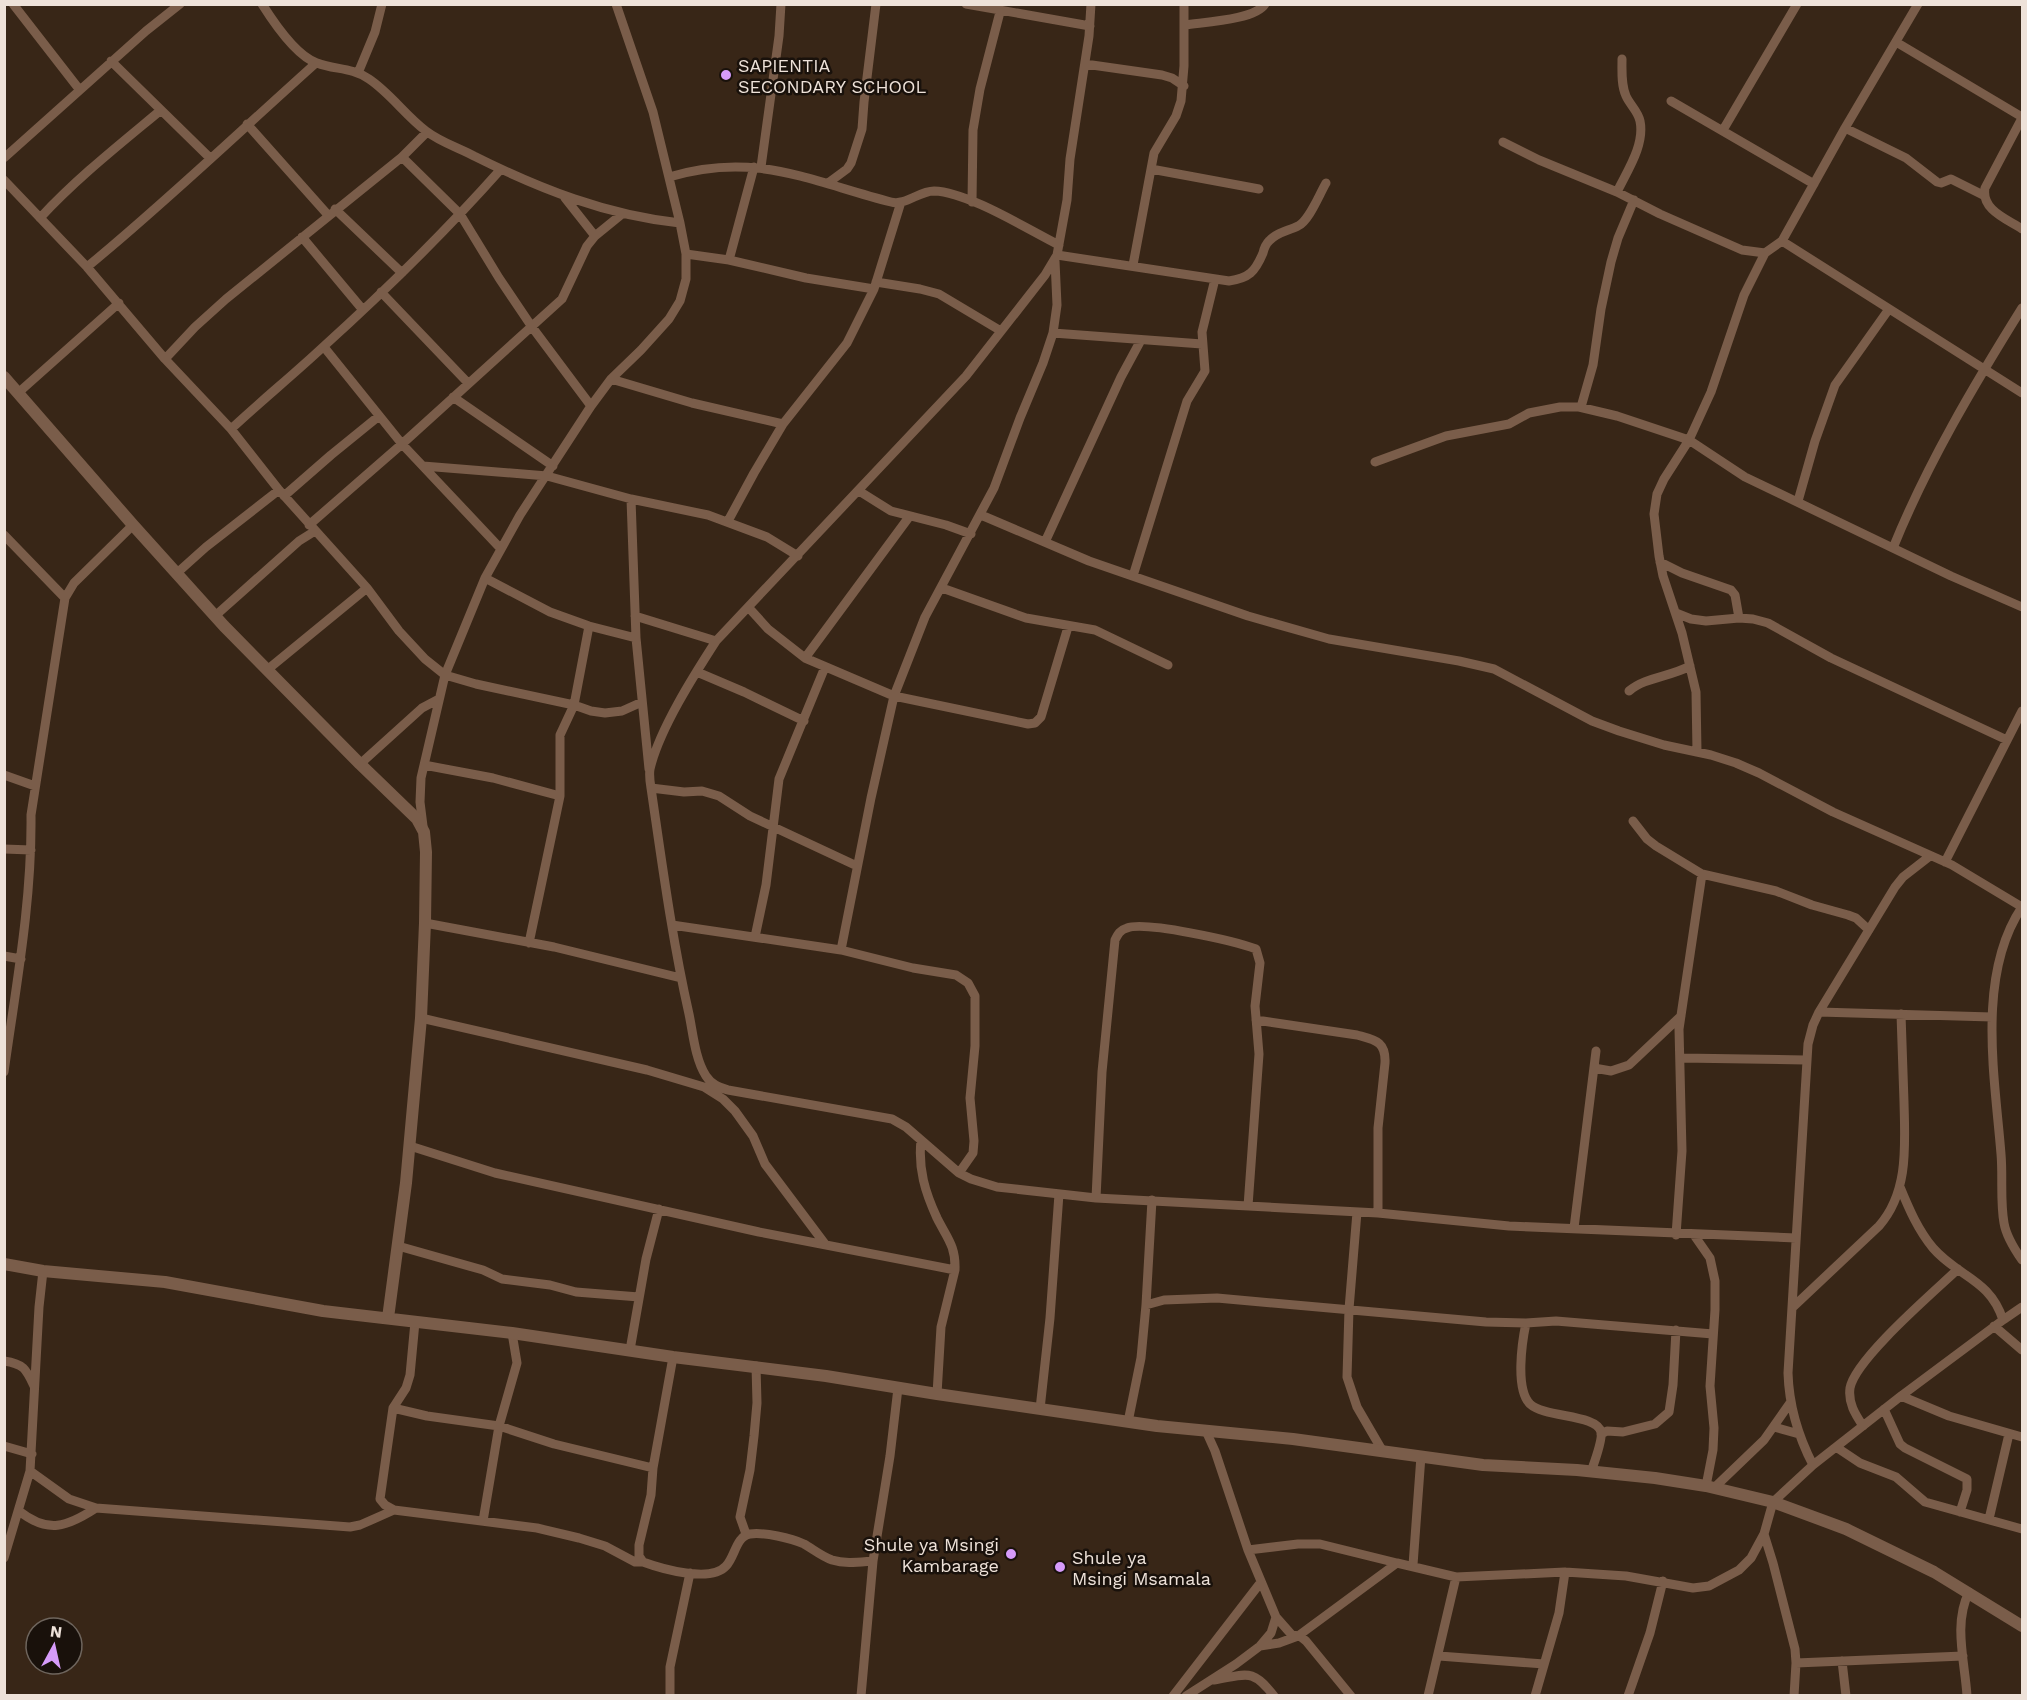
<svg xmlns="http://www.w3.org/2000/svg" width="2027" height="1700" font-family="'Work Sans',sans-serif">
<style>
.lines{fill:none;stroke-linecap:round;stroke-linejoin:round}
.minor{stroke:#7a5d4a;stroke-width:9}
.tertiary{stroke:#7a5d4a;stroke-width:12}
.poi-dot{fill:#d69bfa;stroke:#19110b;stroke-width:2}
.labels{text-anchor:middle;dominant-baseline:central;stroke-width:5;stroke-linejoin:round;paint-order:stroke}
.poi-label{font-size:18px;fill:#eee2d9;stroke:#19110b;text-anchor:start}
</style>
<rect width="100%" height="100%" fill="#382617"/>
<g class="lines">
<path class="minor" d="M 13,4 L 79,89
M 262,4 C 274,23 296,56 317,63 C 335,70 351,67 369,79 C 390,93 406,116 426,131 C 440,142 459,148 474,156 C 540,189 606,215 680,223
M 966,4 L 1090,26
M 1091,4 L 1089,36 L 1070,159 L 1067,200 L 1057,255 L 1045,275 L 966,376 L 716,641 C 694,675 659,730 650,769 C 649,775 650,782 651,788 C 662,863 672,939 689,1014 C 693,1033 695,1059 706,1076 C 712,1085 719,1087 728,1090 L 892,1119 L 906,1127 L 959,1173 L 971,1179 L 997,1187 L 1096,1198 L 1378,1213 L 1509,1226 L 1796,1238
M 1185,25 C 1204,22 1255,20 1265,4
M 1896,42 L 2022,117
M 111,61 L 210,158
M 1085,64 L 1162,75 L 1172,78 L 1184,86
M 358,73 L 375,32 L 382,4
M 1671,101 L 1814,184
M 2022,118 L 1985,188 C 1981,210 2007,219 2022,229
M 247,124 L 328,215
M 1845,128 L 1906,158 L 1937,182 L 1941,183 L 1951,179 L 1983,195
M 1723,130 L 1797,4
M 1503,142 L 1539,160 L 1617,192 L 1660,214 L 1742,250 L 1765,253 L 1782,241 L 1845,128 L 1918,4
M 402,157 L 460,214 L 499,278 L 532,327 L 591,406
M 4,158 L 146,31 L 180,4
M 761,167 L 779,36 L 781,4
M 1151,169 L 1259,189
M 669,177 C 756,151 809,181 891,202 C 905,206 919,191 934,191 C 968,192 1027,229 1059,245
M 4,180 L 87,267 L 165,359 L 231,429 L 279,490 L 367,588 L 399,631 L 425,659 L 445,675 L 476,684 L 574,705 L 591,711 L 605,713 L 622,711 L 642,702
M 828,183 L 847,169 L 851,163 L 862,129 L 864,102 L 876,4
M 1617,192 C 1627,171 1645,145 1640,121 C 1638,111 1630,105 1626,96 C 1621,85 1622,71 1622,59
M 565,198 L 595,236
M 972,202 L 973,130 L 980,89 L 1000,12
M 335,209 L 402,273
M 40,218 C 77,178 119,145 161,110
M 302,237 L 363,310
M 1782,241 L 2022,393
M 686,254 L 729,260 L 806,278 L 874,289
M 1057,255 L 1229,281 C 1249,278 1255,272 1263,253 C 1264,249 1266,244 1269,241 C 1277,232 1288,231 1298,226 C 1309,221 1319,195 1326,183
M 729,260 L 754,167
M 1133,265 L 1154,153 L 1176,116 L 1181,101 L 1184,66 L 1184,4
M 87,267 C 166,202 240,131 316,63
M 876,282 L 920,289 L 939,294 L 1001,331
M 381,292 L 468,383
M 1053,333 L 1202,344
M 324,347 L 402,444 L 501,549
M 165,359 L 195,327 L 226,299 L 402,157 L 427,132
M 611,379 L 692,403 L 783,424
M 18,393 L 119,303
M 453,397 L 553,466
M 1581,407 L 1593,365 L 1601,309 L 1611,262 L 1618,238 L 1634,200
M 231,429 C 261,401 293,375 323,347 C 385,291 445,232 501,169
M 1375,462 L 1446,436 L 1509,424 L 1529,413 L 1560,407 L 1579,407 L 1617,416 L 1689,440 L 1745,477 L 1951,576 L 2022,607
M 423,466 L 547,476 L 631,499 L 708,515 L 767,537 L 798,556
M 859,491 L 891,511 L 946,525 L 971,534
M 284,496 L 331,455 L 379,416
M 631,499 L 636,638 L 649,769
M 1798,501 L 1815,441 L 1835,385 L 1889,309
M 981,515 L 1089,561 L 1248,616 L 1329,639 L 1459,661 L 1494,669 L 1592,721 L 1619,731 L 1664,745 L 1711,755 L 1736,763 L 1759,773 L 1833,812 L 1952,865 L 2022,907
M 728,521 L 754,473 L 783,424 L 847,343 L 874,289 L 901,202
M 309,525 L 402,444 L 562,299 L 587,246 L 595,236 L 622,214
M 4,535 L 65,598
M 1045,542 L 1121,377 L 1141,340
M 1893,548 C 1927,464 1974,385 2022,308
M 1660,562 L 1682,573 L 1731,590 L 1735,595 L 1739,618
M 177,573 L 206,547 L 279,490
M 1133,576 L 1187,401 L 1205,371 L 1202,332 L 1215,279
M 485,578 L 550,612 L 589,626 L 636,638
M 942,588 L 1026,618 L 1095,630 L 1168,665
M 749,608 L 768,629 L 805,658 L 894,696 L 1028,724 L 1035,723 L 1041,717 L 1068,627
M 1676,613 L 1691,619 L 1706,621 L 1739,618 L 1753,619 L 1768,623 L 1831,658 L 2007,740
M 215,616 L 299,541 L 315,531
M 635,616 L 716,641
M 805,658 L 909,517
M 267,670 L 367,588
M 697,672 L 744,692 L 804,721
M 1629,691 C 1645,677 1670,677 1690,666
M 1697,752 L 1696,692 L 1682,633 L 1663,576 L 1659,556 L 1654,514 L 1657,494 L 1664,479 L 1689,440 L 1711,392 L 1744,295 L 1765,253
M 360,764 L 422,708 L 439,699
M 424,765 L 493,778 L 560,796
M 4,775 L 35,786
M 651,788 L 684,792 L 702,791 L 719,796 L 750,816 L 857,866
M 1633,821 L 1647,839 L 1656,846 L 1702,874 L 1776,891 L 1812,905 L 1848,915 L 1856,918 L 1869,930
M 423,826 L 420,802 L 421,778 L 445,675 L 485,578 L 520,515 L 591,406 L 611,379 L 641,350 L 669,319 L 680,301 L 686,279 L 686,254 L 680,223 L 653,112 L 616,4
M 4,849 L 31,850
M 1945,862 L 2022,711
M 2022,907 C 1976,975 1995,1078 2001,1154 C 2003,1176 2000,1201 2004,1223 C 2006,1235 2015,1250 2022,1260
M 425,923 L 554,947 L 681,978
M 672,925 L 841,950 L 871,798 L 894,696 L 925,617 L 994,488 L 1020,418 L 1043,363 L 1053,333 L 1057,305 L 1055,261
M 755,937 L 766,885 L 779,779 L 825,667
M 529,943 L 560,796 L 560,735 L 574,705 L 589,626
M 841,950 L 913,968 L 956,975 L 968,983 L 975,996 L 975,1046 L 970,1098 L 974,1141 L 973,1153 L 959,1173
M 4,956 L 21,959
M 1819,1012 L 1992,1017
M 421,1018 L 647,1070 L 704,1087 L 723,1099 L 735,1111 L 753,1136 L 765,1164 L 825,1244
M 1256,1020 L 1357,1035 C 1375,1040 1386,1041 1385,1063 L 1378,1128 L 1378,1213
M 1681,1058 L 1805,1060
M 1594,1068 L 1611,1071 L 1629,1065 L 1681,1016
M 4,1072 C 16,986 32,902 31,815 L 65,598 L 74,583 L 133,525
M 921,1140 C 918,1169 925,1192 937,1218 C 947,1238 956,1246 955,1270
M 410,1146 L 495,1173 L 759,1232 L 955,1270 L 941,1327 L 937,1394
M 1900,1187 C 1909,1209 1918,1230 1933,1248 C 1958,1277 1990,1279 2003,1320
M 1096,1198 L 1102,1072 L 1115,940 C 1118,934 1120,930 1127,928 C 1145,921 1235,941 1256,949 L 1260,963 L 1255,1006 L 1259,1054 L 1248,1206
M 1357,1212 L 1349,1309 L 1347,1377 L 1357,1407 L 1382,1450
M 1574,1228 L 1596,1051
M 1676,1235 L 1682,1151 L 1679,1029 L 1702,874
M 1694,1235 L 1710,1258 L 1715,1281 L 1715,1310 L 1710,1386 L 1714,1428 L 1713,1450 L 1706,1486
M 398,1246 L 483,1270 L 502,1279 L 550,1285 L 576,1292 L 639,1297
M 1146,1305 L 1164,1300 L 1217,1298 L 1486,1322 L 1526,1323 L 1556,1321 L 1713,1334
M 1792,1308 L 1879,1226 C 1909,1192 1905,1145 1904,1102 C 1903,1073 1902,1044 1901,1014
M 415,1322 L 410,1375 L 406,1388 L 393,1408 L 380,1499 L 385,1505 L 394,1510 L 537,1528 L 579,1538 L 605,1546 L 635,1562 L 643,1562
M 1526,1323 C 1522,1342 1515,1389 1530,1404 C 1545,1418 1597,1414 1601,1432 C 1603,1440 1594,1463 1591,1472
M 1994,1326 L 2022,1350
M 630,1350 L 646,1259 L 659,1209
M 673,1357 L 653,1468 L 651,1495 L 639,1545 L 639,1556 L 643,1562 C 662,1569 711,1583 726,1566 C 735,1557 736,1536 750,1534 C 764,1532 791,1538 804,1544 C 813,1549 821,1556 832,1560 C 845,1564 859,1562 873,1561
M 4,1361 C 24,1364 26,1369 34,1386
M 1901,1396 L 1949,1416 L 2022,1437
M 393,1408 L 427,1416 L 499,1426 L 554,1444 L 653,1468
M 1040,1409 L 1050,1318 L 1059,1194
M 1884,1409 L 1900,1444 L 1905,1448 L 1967,1479 L 1967,1490 L 1960,1512
M 1128,1422 L 1141,1358 L 1146,1305 L 1152,1200
M 1863,1426 C 1855,1414 1848,1403 1850,1388 C 1855,1359 1935,1291 1958,1269
M 1774,1427 L 1799,1434
M 1601,1434 L 1607,1431 L 1623,1432 L 1655,1424 L 1669,1412 L 1673,1385 L 1676,1330
M 4,1446 L 32,1454
M 1836,1447 L 1860,1463 L 1896,1477 L 1925,1502 L 2022,1529
M 1813,1465 C 1798,1436 1789,1405 1788,1373 L 1808,1044 L 1813,1025 L 1819,1012 L 1895,887 L 1903,877 L 1930,856
M 30,1471 L 69,1499 L 96,1508 L 350,1527 L 360,1525 L 394,1510
M 1714,1488 L 1764,1440 L 1790,1403
M 19,1511 C 48,1534 67,1527 96,1508
M 1989,1519 L 2009,1434
M 483,1521 L 499,1426 L 517,1363 L 512,1333
M 746,1534 L 740,1517 L 750,1470 L 754,1436 L 757,1403 L 756,1366
M 1764,1534 L 1773,1563 L 1795,1649 L 1796,1663 L 1794,1696
M 1248,1550 L 1298,1544 L 1320,1544 L 1397,1563
M 4,1558 L 30,1471 L 39,1307 L 43,1271
M 1413,1565 L 1421,1456
M 1276,1617 L 1291,1634 L 1301,1637 L 1306,1641 L 1351,1696
M 1260,1646 L 1279,1643 L 1298,1636 L 1397,1563 L 1456,1577 L 1565,1572 L 1626,1576 L 1693,1588 L 1709,1586 L 1739,1570 L 1751,1558 L 1764,1534 L 1773,1502 L 1813,1465 L 1901,1396 L 2003,1320 L 2022,1307
M 1439,1656 L 1544,1664
M 1842,1661 L 1846,1696
M 1796,1663 L 1963,1656
M 1214,1680 C 1246,1675 1252,1667 1274,1696
M 670,1696 L 670,1667 L 690,1573
M 861,1696 L 873,1561 L 890,1456 L 898,1388
M 1173,1696 L 1261,1582
M 1186,1696 L 1236,1664 L 1260,1646 L 1271,1633 L 1276,1617 L 1248,1550 L 1215,1451 L 1206,1431
M 1428,1696 L 1456,1577
M 1535,1696 L 1559,1613 L 1565,1572
M 1628,1696 L 1650,1633 L 1663,1581
M 1967,1696 C 1965,1662 1953,1624 1969,1592"/>
<path class="tertiary" d="M 4,377 L 133,525 L 224,626 L 360,764 L 417,819 L 424,832 L 426,852 L 425,923 L 421,1018 L 406,1183 L 388,1318
M 4,1264 L 43,1271 L 165,1282 L 323,1311 L 512,1333 L 673,1357 L 826,1376 L 937,1394 L 1157,1426 L 1293,1439 L 1483,1465 L 1577,1470 L 1655,1478 L 1706,1486 L 1773,1502 L 1846,1529 L 1934,1572 L 2022,1626"/>
</g>
<g class="poi-dot">
<circle cx="726" cy="75" r="6"/>
<circle cx="1011" cy="1554" r="6"/>
<circle cx="1060" cy="1567" r="6"/>
</g>
<g class="labels">
<g class="poi-label">
<text x="738" y="65">SAPIENTIA<tspan x="738" dy="21">SECONDARY SCHOOL</tspan></text>
<text x="999" y="1544" text-anchor="end">Shule ya Msingi<tspan x="999" dy="21">Kambarage</tspan></text>
<text x="1072" y="1557">Shule ya<tspan x="1072" dy="21">Msingi Msamala</tspan></text>
</g>
</g>
<rect width="2027" height="1700" fill="none" stroke="#eee2d9" stroke-width="12"/>
<g transform="translate(54 1646) rotate(8)"><circle r="28" fill="#19110b" stroke="#6e655d" stroke-width="1.5"/>
<path d="M0-4.5L10 22L0 15L-10 22Z" fill="#d69bfa"/>
<text y="-9" font-size="16" font-weight="bold" text-anchor="middle" fill="#eee2d9">N</text>
</g>
</svg>
